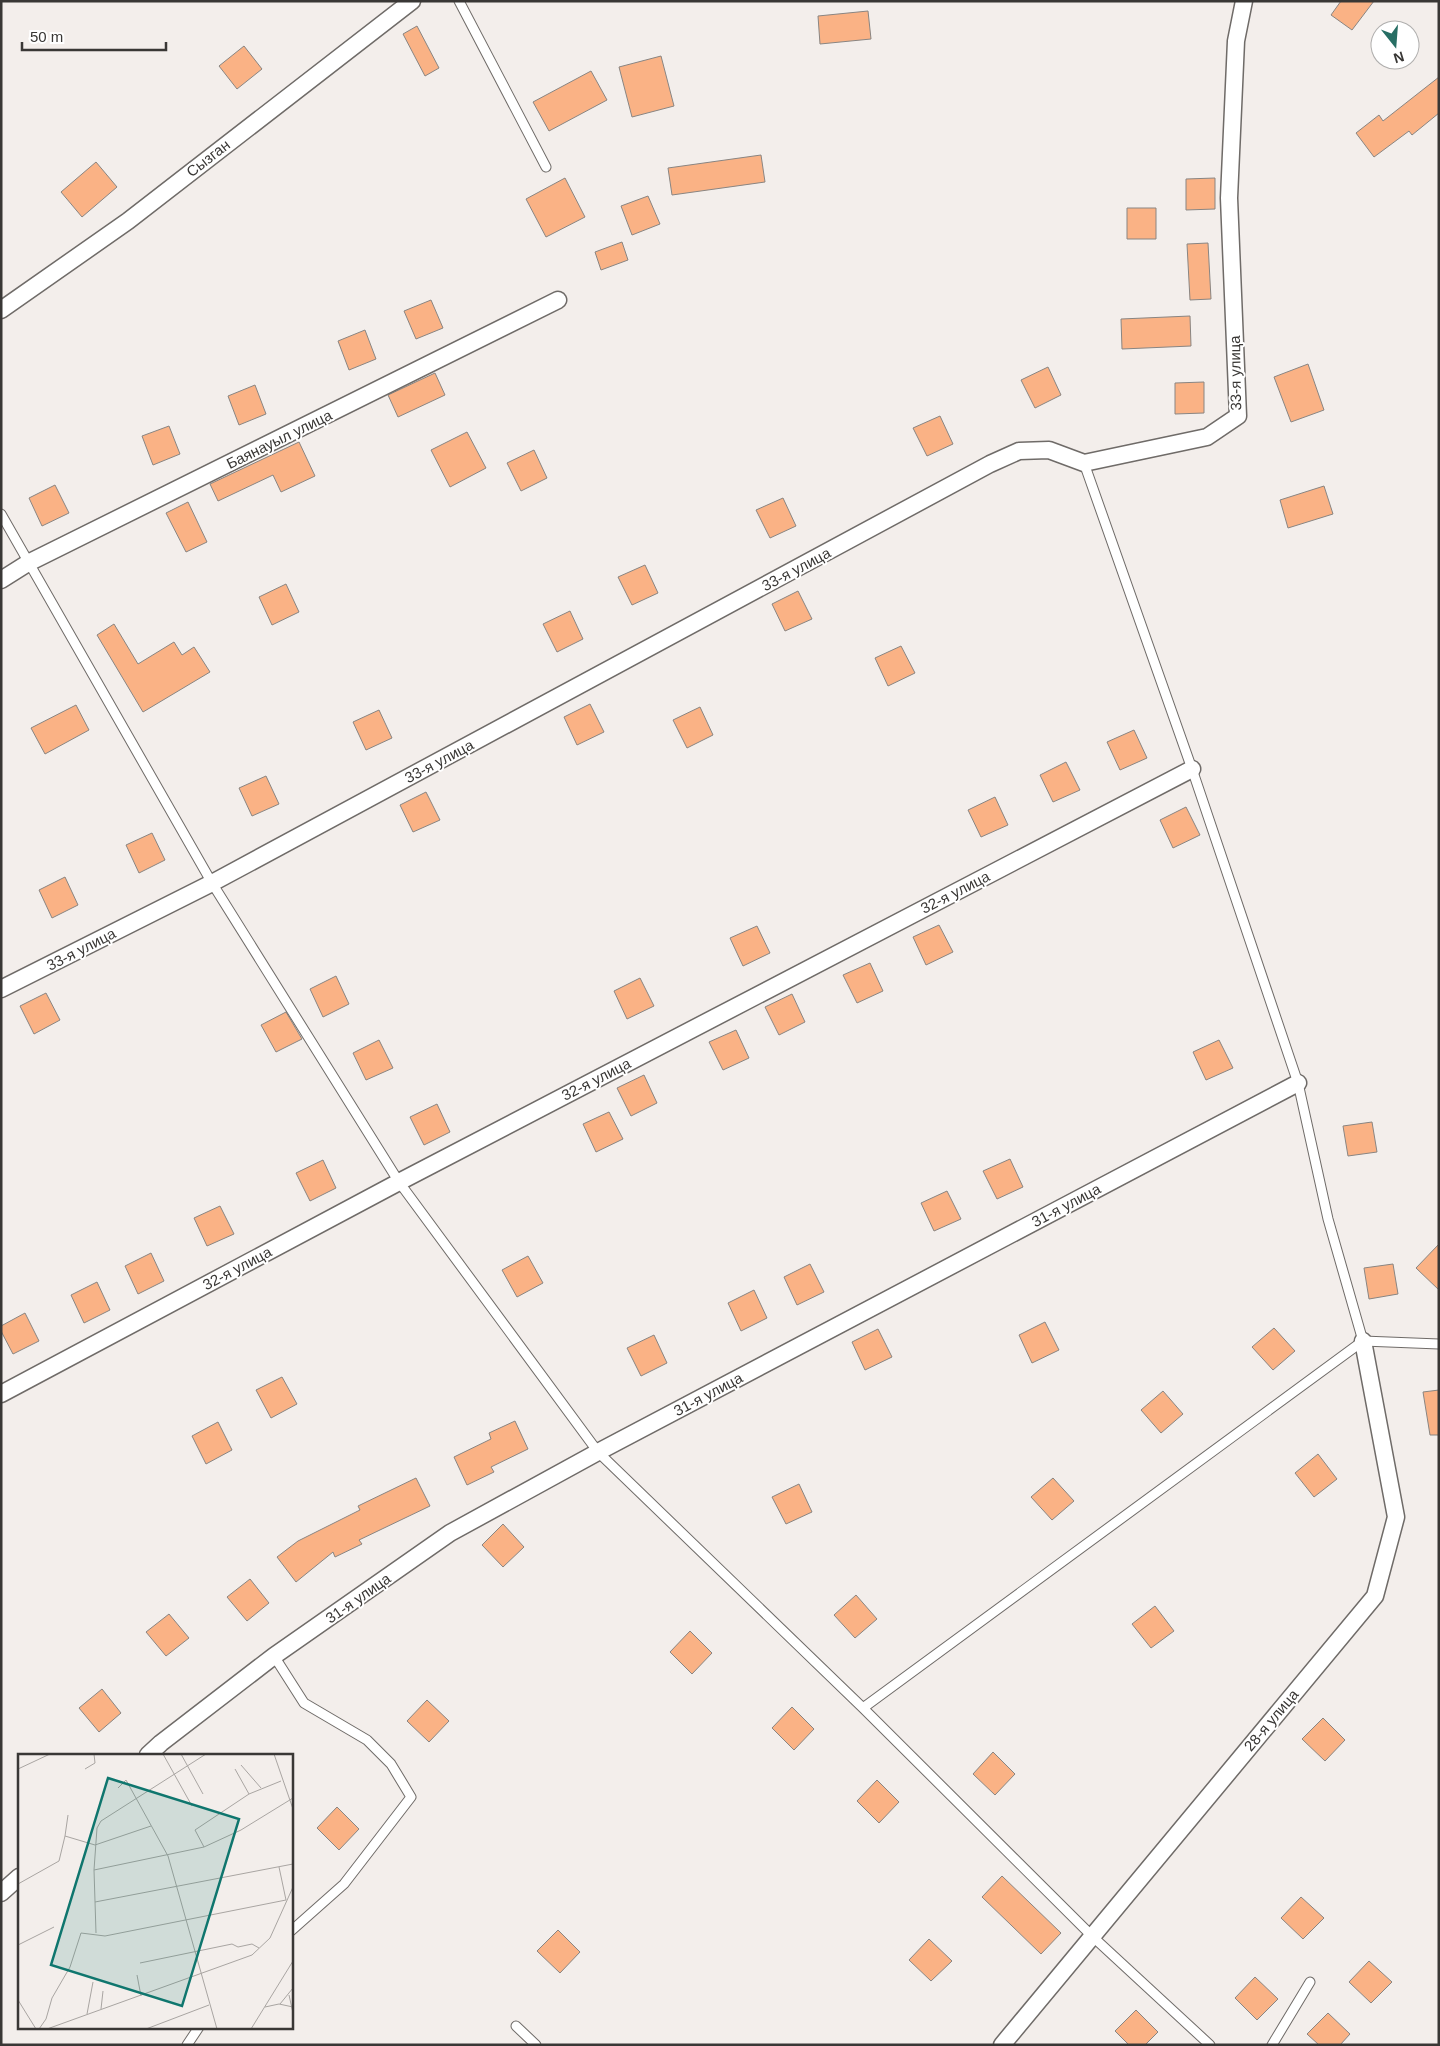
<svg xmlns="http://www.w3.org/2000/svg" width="1440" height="2046" font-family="Helvetica,sans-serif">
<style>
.building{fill:#fab285;stroke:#898582}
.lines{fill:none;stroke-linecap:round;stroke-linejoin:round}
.service-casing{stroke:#6f6b68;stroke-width:11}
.minor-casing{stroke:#6f6b68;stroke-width:19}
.service{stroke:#fff;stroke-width:9}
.minor{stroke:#fff;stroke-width:16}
.labels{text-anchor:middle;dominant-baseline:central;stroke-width:4;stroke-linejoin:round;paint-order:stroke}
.street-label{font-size:15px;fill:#393735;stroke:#fff}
.inset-road{fill:none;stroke:#a9a5a2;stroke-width:1}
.view{fill:#0f766e;fill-opacity:0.15;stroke:#0f766e;stroke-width:2.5}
.inset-edge{fill:none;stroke:#393735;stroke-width:2.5}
</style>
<rect width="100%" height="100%" fill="#f3eeeb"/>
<path class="building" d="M 1341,1 L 1374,1 L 1352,30 L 1331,15 Z
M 868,11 L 871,39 L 820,44 L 818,16 Z
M 417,26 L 439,68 L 425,76 L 403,34 Z
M 244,46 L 262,69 L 237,89 L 219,66 Z
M 661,56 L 674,106 L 632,117 L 619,67 Z
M 591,71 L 607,100 L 549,131 L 533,102 Z
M 1439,77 L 1439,113 L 1412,135 L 1409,131 L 1374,157 L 1356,133 L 1379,115 L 1383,121 Z
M 761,155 L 765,182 L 672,195 L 668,168 Z
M 96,162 L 117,187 L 82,217 L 61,192 Z
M 565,178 L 585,217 L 546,237 L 526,199 Z
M 1215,178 L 1215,209 L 1186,210 L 1186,179 Z
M 648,196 L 660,224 L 632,235 L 621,206 Z
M 1127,208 L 1156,208 L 1156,239 L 1127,239 Z
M 622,242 L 628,260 L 601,270 L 595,252 Z
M 1208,243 L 1211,299 L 1190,300 L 1187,244 Z
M 431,300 L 443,328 L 416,339 L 404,311 Z
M 1190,316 L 1191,346 L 1122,349 L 1121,319 Z
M 365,330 L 376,359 L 349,370 L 338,341 Z
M 1308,364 L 1324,410 L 1291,422 L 1274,377 Z
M 1048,367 L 1061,395 L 1035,408 L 1021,380 Z
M 435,373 L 445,395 L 398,417 L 388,395 Z
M 1204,382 L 1204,413 L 1175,414 L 1175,383 Z
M 255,385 L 266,414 L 239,425 L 228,396 Z
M 940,416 L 953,444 L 927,456 L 913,428 Z
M 169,426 L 180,454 L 153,465 L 142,436 Z
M 467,432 L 486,468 L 450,487 L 431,450 Z
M 299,442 L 315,476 L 281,492 L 273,475 L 218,501 L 210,484 Z
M 534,450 L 547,478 L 521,491 L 507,463 Z
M 55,485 L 69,513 L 42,526 L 29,498 Z
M 1324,486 L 1333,514 L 1288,528 L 1280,500 Z
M 783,498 L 796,526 L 770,538 L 756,510 Z
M 188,502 L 207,542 L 186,552 L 166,513 Z
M 645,565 L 658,593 L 632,605 L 618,577 Z
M 286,584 L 299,612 L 272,625 L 259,597 Z
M 798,591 L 812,619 L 785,631 L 772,604 Z
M 570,611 L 583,639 L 557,652 L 543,624 Z
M 114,624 L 138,664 L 174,642 L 182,655 L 194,647 L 210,672 L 143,712 L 97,635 Z
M 901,646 L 915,673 L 888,686 L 875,658 Z
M 590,704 L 604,732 L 577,745 L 564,717 Z
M 76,705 L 89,730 L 45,754 L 31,728 Z
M 700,707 L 713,735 L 687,748 L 673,720 Z
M 379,710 L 392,738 L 366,750 L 353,722 Z
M 1134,730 L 1147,758 L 1120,770 L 1107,742 Z
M 1066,762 L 1080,790 L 1053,802 L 1040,775 Z
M 266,776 L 279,804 L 252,816 L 239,788 Z
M 426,792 L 440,820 L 413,832 L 400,805 Z
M 995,797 L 1008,825 L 981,837 L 968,810 Z
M 1186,807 L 1200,835 L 1173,848 L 1160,820 Z
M 152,833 L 165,860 L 139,873 L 126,845 Z
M 65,877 L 78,905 L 52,918 L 39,890 Z
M 939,925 L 953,952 L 926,965 L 913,937 Z
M 757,926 L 770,953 L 743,966 L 730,938 Z
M 870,963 L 883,991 L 857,1003 L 843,975 Z
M 336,976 L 349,1004 L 323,1017 L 310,989 Z
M 640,978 L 654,1006 L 627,1019 L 614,991 Z
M 46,993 L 60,1020 L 34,1034 L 20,1006 Z
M 792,994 L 805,1022 L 779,1035 L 765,1007 Z
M 286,1012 L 302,1039 L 276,1052 L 261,1025 Z
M 736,1030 L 749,1058 L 723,1070 L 709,1042 Z
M 379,1040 L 393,1068 L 366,1080 L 353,1053 Z
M 1219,1040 L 1233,1068 L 1206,1080 L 1193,1052 Z
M 644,1075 L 657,1103 L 631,1116 L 617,1088 Z
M 437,1104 L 450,1132 L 424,1145 L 410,1117 Z
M 609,1112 L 623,1139 L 596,1152 L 583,1124 Z
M 1372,1122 L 1377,1152 L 1348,1156 L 1343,1126 Z
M 1010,1159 L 1023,1187 L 997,1199 L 983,1171 Z
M 323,1160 L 336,1188 L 310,1201 L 296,1173 Z
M 947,1191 L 961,1219 L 934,1231 L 921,1203 Z
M 220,1206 L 234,1234 L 207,1246 L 194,1218 Z
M 1439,1244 L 1439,1290 L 1416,1268 Z
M 151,1253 L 164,1281 L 138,1294 L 125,1266 Z
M 528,1256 L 543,1283 L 517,1297 L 502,1270 Z
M 810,1264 L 824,1292 L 797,1305 L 784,1277 Z
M 1393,1264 L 1398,1294 L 1369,1299 L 1364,1268 Z
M 97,1282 L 110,1310 L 84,1323 L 71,1295 Z
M 754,1290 L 767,1318 L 741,1331 L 728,1303 Z
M 25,1313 L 39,1341 L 13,1354 L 1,1331 L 1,1326 Z
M 1045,1322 L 1059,1350 L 1032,1363 L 1019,1335 Z
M 1274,1328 L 1295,1351 L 1273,1370 L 1252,1347 Z
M 878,1329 L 892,1357 L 865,1370 L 852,1342 Z
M 654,1335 L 667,1363 L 641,1376 L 627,1348 Z
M 282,1377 L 297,1404 L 271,1418 L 256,1390 Z
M 1439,1390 L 1439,1435 L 1430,1435 L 1423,1392 Z
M 1163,1391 L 1183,1414 L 1161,1433 L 1141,1410 Z
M 515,1421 L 528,1449 L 491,1467 L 494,1472 L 467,1485 L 454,1457 L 491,1439 L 489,1433 Z
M 218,1422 L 232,1450 L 206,1464 L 192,1436 Z
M 1318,1454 L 1337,1479 L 1314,1497 L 1295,1473 Z
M 416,1478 L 430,1506 L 359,1540 L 362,1544 L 335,1557 L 333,1552 L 296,1582 L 277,1557 L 298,1541 L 360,1510 L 358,1506 Z
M 1053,1478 L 1074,1501 L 1052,1520 L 1031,1497 Z
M 799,1484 L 812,1512 L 786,1524 L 772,1497 Z
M 503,1524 L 524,1547 L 503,1567 L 482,1545 Z
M 250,1579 L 269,1603 L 247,1621 L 227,1597 Z
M 856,1595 L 877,1619 L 855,1638 L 834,1615 Z
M 1155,1606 L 1174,1631 L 1151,1648 L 1132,1624 Z
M 169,1614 L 189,1638 L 166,1656 L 146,1632 Z
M 690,1631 L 712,1653 L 692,1674 L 670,1652 Z
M 102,1689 L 121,1713 L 99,1732 L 79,1708 Z
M 427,1700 L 449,1721 L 429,1742 L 407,1721 Z
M 792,1707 L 814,1729 L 794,1750 L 772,1728 Z
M 1323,1718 L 1345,1740 L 1325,1761 L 1302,1739 Z
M 993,1752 L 1015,1774 L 995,1795 L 973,1774 Z
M 877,1780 L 899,1802 L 879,1823 L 857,1801 Z
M 337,1807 L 359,1829 L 339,1850 L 317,1828 Z
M 1002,1876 L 1061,1933 L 1041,1954 L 982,1897 Z
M 1301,1897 L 1324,1918 L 1303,1939 L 1281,1918 Z
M 558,1930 L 580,1952 L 560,1973 L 537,1951 Z
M 929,1939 L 952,1961 L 931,1981 L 909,1960 Z
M 1369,1961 L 1392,1982 L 1371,2003 L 1349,1982 Z
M 1255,1977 L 1278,1999 L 1257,2020 L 1235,1998 Z
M 1136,2010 L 1158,2032 L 1145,2045 L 1129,2045 L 1115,2031 Z
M 1328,2013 L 1350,2034 L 1340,2045 L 1319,2045 L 1307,2034 Z"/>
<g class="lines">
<g class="service-casing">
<path id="service" d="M 459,1 L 546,167
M 1084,463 L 1192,769 L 1298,1083 L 1328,1219 L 1363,1341
M 1,514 L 212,883 L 399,1182 L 598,1452 L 863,1708 L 1092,1936 L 1210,2045
M 274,1656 L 304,1703 L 367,1740 L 391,1764 L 411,1797 L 344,1884 L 291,1931
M 863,1708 L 1363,1341 L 1439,1344
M 516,2026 L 536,2045
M 187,2045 L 199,2027
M 1272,2045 L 1310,1982"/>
</g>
<g class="minor-casing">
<path id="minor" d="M 1,310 L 128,221 L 412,1
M 1,580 L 28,563 L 558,300
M 1,989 L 212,883 L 990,464 L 1019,451 L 1049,450 L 1084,463 L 1207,437 L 1238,416 L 1229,198 L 1236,41 L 1244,1
M 1,1394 L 399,1182 L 1192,769
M 148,1755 L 161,1743 L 274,1656 L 450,1533 L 598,1452 L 1298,1083
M 1,1893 L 19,1877
M 1002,2045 L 1375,1596 L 1396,1517 L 1363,1341"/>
</g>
<use href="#service" class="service"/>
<use href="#minor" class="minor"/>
</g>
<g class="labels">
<g class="street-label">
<text transform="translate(208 158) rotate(-38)">Сызган</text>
<text transform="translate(1235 373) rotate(-91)">33-я улица</text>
<text transform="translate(279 439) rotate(-26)">Баянауыл улица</text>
<text transform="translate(796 569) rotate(-28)">33-я улица</text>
<text transform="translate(439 761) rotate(-28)">33-я улица</text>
<text transform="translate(955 892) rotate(-27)">32-я улица</text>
<text transform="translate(81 949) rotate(-27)">33-я улица</text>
<text transform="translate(596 1079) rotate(-27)">32-я улица</text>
<text transform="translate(1066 1205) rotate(-28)">31-я улица</text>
<text transform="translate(237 1268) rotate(-28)">32-я улица</text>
<text transform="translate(708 1394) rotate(-28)">31-я улица</text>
<text transform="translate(358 1598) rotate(-35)">31-я улица</text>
<text transform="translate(1271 1720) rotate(-50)">28-я улица</text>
</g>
</g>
<g transform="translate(18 1754)">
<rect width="275" height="275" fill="#f3eeeb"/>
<path class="inset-road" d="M 145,0 L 174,52M 163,0 L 185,40M 256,0 L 275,55M 223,11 L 243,34M 0,15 L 32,0M 67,15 L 77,9 L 76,0M 217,15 L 231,40M 100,34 L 108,26 L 150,102 L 199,275M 47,82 L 50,61M 186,93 L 177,76 L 231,40 L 263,27M 261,113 L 268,146M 76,116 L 186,93 L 223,76 L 275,44M 0,130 L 41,107 L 47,82 L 77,91 L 133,72M 77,148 L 275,110M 78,179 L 76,116 L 79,74 L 83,67 L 188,0M 0,191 L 36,173M 122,209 L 214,190 L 220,193 L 234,190 L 241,194M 119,221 L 123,242M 271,241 L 275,259M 0,246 L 18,275M 262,250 L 275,234M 247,253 L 261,250 L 275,253M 83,255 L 85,237M 69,260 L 75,228M 21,275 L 28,265 L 34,244 L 52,213 L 63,179 L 87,182 L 268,146M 29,275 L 234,201 L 252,184 L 275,133M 128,275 L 191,251M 233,275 L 275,207"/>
<path class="view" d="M 90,24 L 221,65 L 164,252 L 33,211 Z"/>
<rect width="275" height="275" class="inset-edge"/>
</g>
<rect width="1440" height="2046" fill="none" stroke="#393735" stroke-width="5"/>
<g transform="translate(1395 45) rotate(163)"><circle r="24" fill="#ffffff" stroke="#b0afae"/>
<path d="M0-4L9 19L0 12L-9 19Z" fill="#276e64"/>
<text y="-8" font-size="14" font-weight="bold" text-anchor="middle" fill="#393735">N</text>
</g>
<path d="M22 42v8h144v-8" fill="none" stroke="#393735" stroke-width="2.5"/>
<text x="30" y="42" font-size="15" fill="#393735" stroke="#ffffff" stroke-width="4" paint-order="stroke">50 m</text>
</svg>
